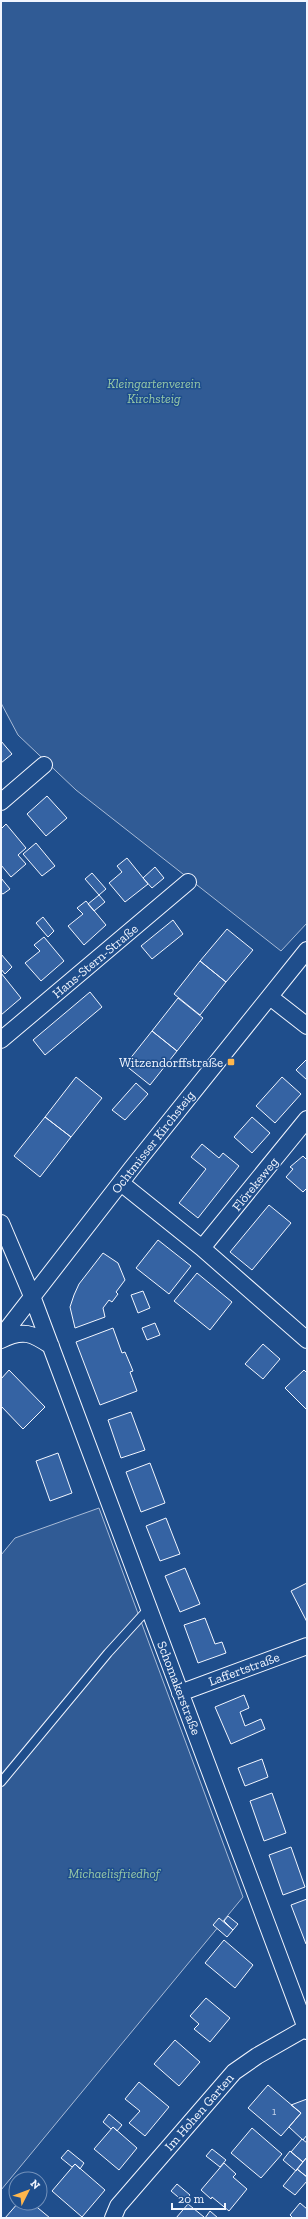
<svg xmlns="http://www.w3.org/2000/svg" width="308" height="2219" font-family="'Zilla Slab',serif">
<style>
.green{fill:#305b95;stroke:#a8bbd7}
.building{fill:#3563a3;stroke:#f2f6ff}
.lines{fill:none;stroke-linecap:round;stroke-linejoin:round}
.service-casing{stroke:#f2f6ff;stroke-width:10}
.minor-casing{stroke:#f2f6ff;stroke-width:18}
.service{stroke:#1f4e8c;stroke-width:8}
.minor{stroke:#1f4e8c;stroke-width:16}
.poi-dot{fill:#ffb74d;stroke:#1f4e8c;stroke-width:1.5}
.labels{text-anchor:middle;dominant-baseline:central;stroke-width:3;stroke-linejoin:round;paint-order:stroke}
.number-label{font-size:11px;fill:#c3d1e8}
.park-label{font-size:13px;font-style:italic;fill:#97c8a6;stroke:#1f4e8c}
.street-label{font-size:13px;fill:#f2f6ff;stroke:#1f4e8c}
.poi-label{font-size:13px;fill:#f2f6ff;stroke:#1f4e8c;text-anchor:end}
</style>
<rect width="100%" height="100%" fill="#1f4e8c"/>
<path class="green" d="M 1,1 L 307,1 L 307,923 L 281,951 L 76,790 L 18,735 L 1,703 Z
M 99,1508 L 243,1897 L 1,2190 L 1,1555 L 15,1538 Z"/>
<path class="building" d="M 1,741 L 12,754 L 1,763 Z
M 47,796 L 67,818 L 46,836 L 27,814 Z
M 6,824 L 26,848 L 18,855 L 26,864 L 11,877 L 1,865 L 1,829 Z
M 36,843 L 55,866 L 42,876 L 23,854 Z
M 127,858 L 148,884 L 125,902 L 109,883 L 122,872 L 117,866 Z
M 155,867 L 164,878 L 152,888 L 143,878 Z
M 92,873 L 106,889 L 99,895 L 85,879 Z
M 1,878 L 10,889 L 3,894 L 1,893 Z
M 99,895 L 105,902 L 94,911 L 88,904 Z
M 86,901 L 106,925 L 84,945 L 68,926 L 83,914 L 77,908 Z
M 43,917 L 54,931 L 48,937 L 36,923 Z
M 173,920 L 183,934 L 152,959 L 141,946 Z
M 227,929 L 253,950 L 226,982 L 200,961 Z
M 44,937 L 64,961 L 41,981 L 25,963 L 40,951 L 34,945 Z
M 1,954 L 12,967 L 5,974 L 1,969 Z
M 200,961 L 226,982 L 200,1015 L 174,994 Z
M 1,973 L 21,998 L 1,1015 Z
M 90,992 L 102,1007 L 45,1055 L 33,1040 Z
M 178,998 L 203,1018 L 177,1051 L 152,1031 Z
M 152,1031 L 177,1051 L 150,1085 L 125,1065 Z
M 307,1059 L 307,1080 L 296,1070 Z
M 76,1077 L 102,1098 L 71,1137 L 45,1117 Z
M 282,1077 L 301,1094 L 275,1123 L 256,1106 Z
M 136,1083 L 148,1094 L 125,1120 L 112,1110 Z
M 45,1117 L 71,1137 L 40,1177 L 14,1156 Z
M 252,1117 L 270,1133 L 252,1153 L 234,1137 Z
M 202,1144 L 219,1158 L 223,1153 L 239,1166 L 198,1218 L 179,1203 L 206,1169 L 191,1157 Z
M 303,1156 L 307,1160 L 307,1188 L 303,1192 L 286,1177 L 293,1169 L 290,1167 Z
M 269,1205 L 291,1223 L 252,1270 L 230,1252 Z
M 158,1240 L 191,1266 L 169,1294 L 136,1268 Z
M 103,1253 L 118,1263 L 125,1280 L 116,1292 L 118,1294 L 112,1302 L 109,1300 L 103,1308 L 105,1317 L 75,1328 L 70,1307 L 74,1295 L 79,1284 Z
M 197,1273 L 232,1302 L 210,1330 L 174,1301 Z
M 143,1291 L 150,1308 L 138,1313 L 131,1295 Z
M 155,1323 L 160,1335 L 147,1340 L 142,1328 Z
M 113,1328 L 122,1353 L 125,1352 L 131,1366 L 133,1371 L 130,1372 L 137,1391 L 100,1405 L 76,1342 Z
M 263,1344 L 280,1359 L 263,1379 L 245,1364 Z
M 9,1370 L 45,1407 L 23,1429 L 1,1406 L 1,1379 Z
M 304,1370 L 307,1373 L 307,1410 L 285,1388 Z
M 131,1412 L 145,1450 L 121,1458 L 108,1420 Z
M 58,1453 L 72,1493 L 50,1501 L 36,1461 Z
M 150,1463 L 165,1503 L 141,1512 L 126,1472 Z
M 166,1518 L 180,1554 L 160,1561 L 146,1526 Z
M 185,1568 L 200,1604 L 180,1612 L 165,1576 Z
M 307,1583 L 307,1622 L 291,1591 Z
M 205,1618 L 215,1644 L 222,1642 L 226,1653 L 198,1663 L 184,1625 Z
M 244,1695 L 249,1708 L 240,1712 L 245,1726 L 261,1719 L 265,1729 L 231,1744 L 215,1707 Z
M 262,1759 L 268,1777 L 245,1786 L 238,1768 Z
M 272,1793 L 286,1833 L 264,1841 L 250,1801 Z
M 291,1847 L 305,1887 L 283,1895 L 269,1855 Z
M 307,1899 L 307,1944 L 306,1944 L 291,1905 Z
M 228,1916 L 238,1924 L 233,1930 L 224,1921 Z
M 219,1918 L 233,1930 L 227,1937 L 213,1925 Z
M 224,1940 L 253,1965 L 235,1988 L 205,1963 Z
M 206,1998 L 230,2018 L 210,2042 L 194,2029 L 199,2024 L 190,2016 Z
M 175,2040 L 200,2062 L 179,2086 L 154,2064 Z
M 139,2082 L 169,2107 L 145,2136 L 129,2123 L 140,2111 L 125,2099 Z
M 268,2085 L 301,2113 L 281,2136 L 248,2108 Z
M 307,2099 L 307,2135 L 303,2140 L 289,2127 L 301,2113 L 291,2105 Z
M 109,2114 L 122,2125 L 117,2131 L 113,2127 L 111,2129 L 103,2122 Z
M 113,2127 L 137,2148 L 119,2170 L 94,2149 Z
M 252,2128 L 282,2154 L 261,2178 L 231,2153 Z
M 302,2139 L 307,2143 L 307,2157 L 303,2162 L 291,2152 Z
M 212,2149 L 226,2160 L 220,2167 L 206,2156 Z
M 68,2150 L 84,2163 L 80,2169 L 75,2164 L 72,2167 L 61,2158 Z
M 290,2151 L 303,2162 L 296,2171 L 283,2160 Z
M 307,2157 L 307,2177 L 297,2169 Z
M 224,2163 L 236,2174 L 233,2177 L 247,2189 L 229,2211 L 212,2197 L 211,2199 L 201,2190 Z
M 75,2164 L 105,2190 L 82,2217 L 52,2191 Z
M 297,2169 L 307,2177 L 307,2181 L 295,2195 L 283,2186 Z
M 177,2184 L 190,2195 L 184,2202 L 171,2191 Z
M 18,2203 L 32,2203 L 50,2218 L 5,2218 Z
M 300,2203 L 307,2209 L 307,2216 L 305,2218 L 293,2218 L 290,2215 Z
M 188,2204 L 204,2217 L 205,2218 L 176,2218 Z
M 210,2211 L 218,2218 L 205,2218 Z"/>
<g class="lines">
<g class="service-casing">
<path id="service" d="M 1,1782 L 108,1653 L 149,1608"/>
</g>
<g class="minor-casing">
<path id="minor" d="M 1,802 L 44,765
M 270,997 L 307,1026
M 1,1040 L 188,882
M 121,1183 L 202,1248 L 307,1340
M 1,1223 L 32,1296 L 307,2031
M 202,1248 L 307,1119
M 1,1337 L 132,1168 L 307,950
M 1,1340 C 23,1329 32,1333 51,1346
M 180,1693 L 307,1646
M 113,2218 L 118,2206 L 234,2072 L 257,2056 L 306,2028"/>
</g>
<use href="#service" class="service"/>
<use href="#minor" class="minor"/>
</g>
<rect class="poi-dot" x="227" y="1058" width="8" height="8" rx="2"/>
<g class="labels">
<g class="number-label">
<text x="274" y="2111">1</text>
</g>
<g class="park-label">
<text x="154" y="383">Kleingartenverein<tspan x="154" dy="15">Kirchsteig</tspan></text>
<text x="114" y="1873">Michaelisfriedhof</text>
</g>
<g class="street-label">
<text transform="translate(95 961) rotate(-40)">Hans-Stern-Straße</text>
<text transform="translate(153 1142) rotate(-52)">Ochtmisser Kirchsteig</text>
<text transform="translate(255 1184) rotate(-51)">Flörekeweg</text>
<text transform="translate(244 1669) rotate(-20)">Laffertstraße</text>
<text transform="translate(179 1688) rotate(69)">Schomakerstraße</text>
<text transform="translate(199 2112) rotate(-49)">Im Hohen Garten</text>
</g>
<g class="poi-label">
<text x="223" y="1062">Witzendorffstraße</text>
</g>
</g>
<rect width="308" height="2219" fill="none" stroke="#f2f6ff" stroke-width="4"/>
<g transform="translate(28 2191) rotate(48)"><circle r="19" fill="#1f4e8c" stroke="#7391ba"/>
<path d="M0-3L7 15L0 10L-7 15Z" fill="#ffb74d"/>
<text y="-6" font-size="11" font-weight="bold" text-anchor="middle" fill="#f2f6ff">N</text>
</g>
<path d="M172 2203v6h53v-6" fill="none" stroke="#f2f6ff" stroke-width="2"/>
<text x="178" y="2203" font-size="12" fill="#f2f6ff" stroke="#1f4e8c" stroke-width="3" paint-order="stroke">20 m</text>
</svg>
